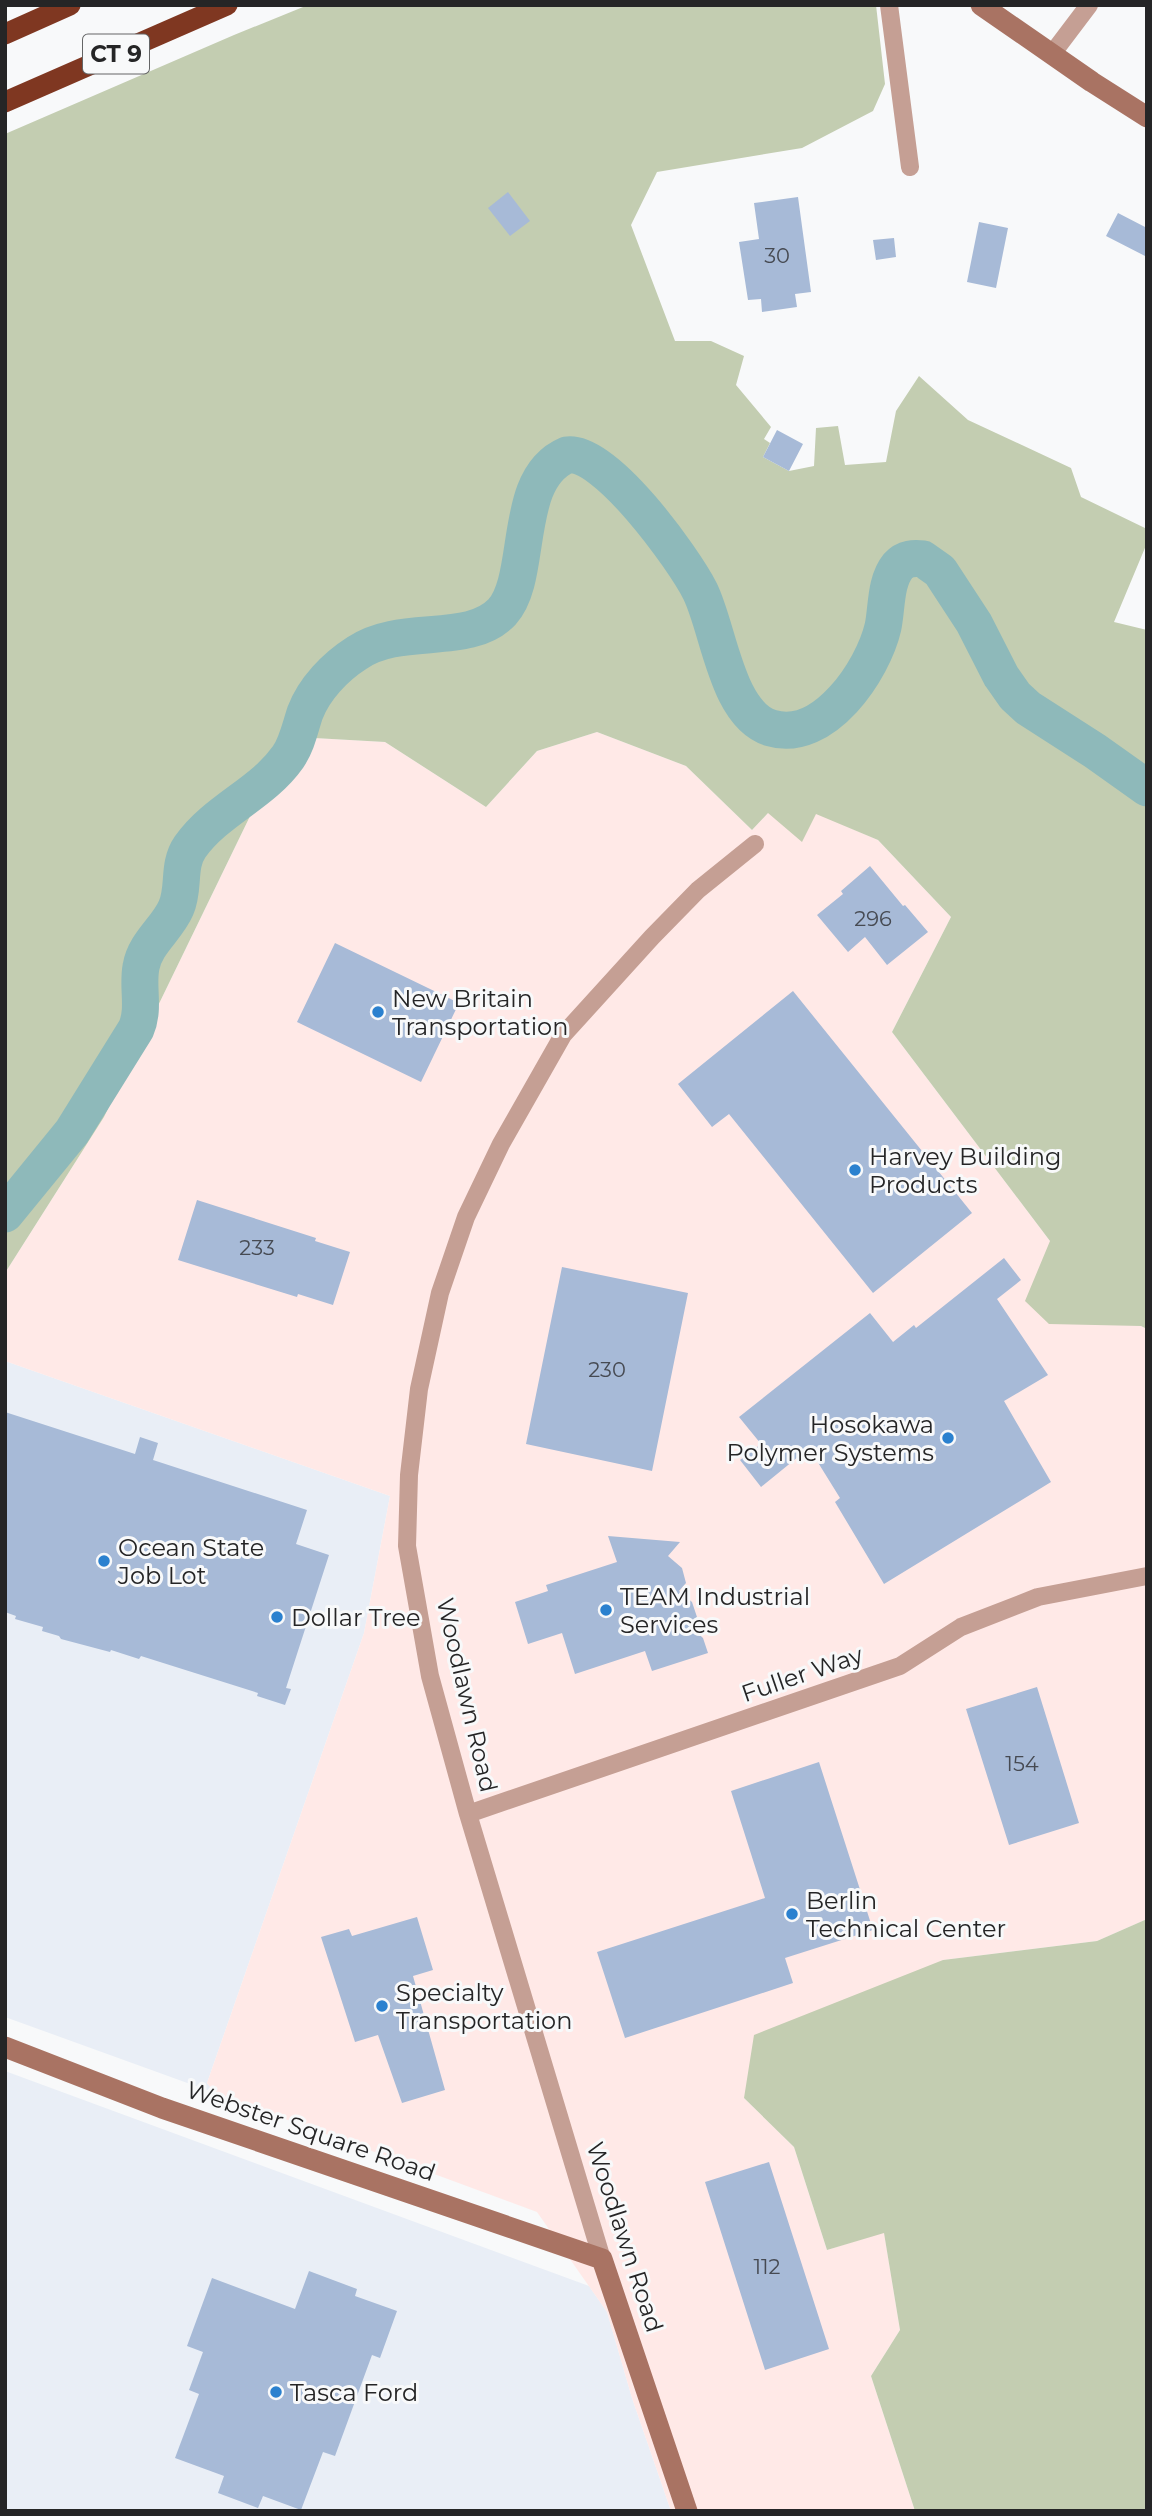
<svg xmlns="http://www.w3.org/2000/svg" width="1152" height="2516" font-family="Montserrat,sans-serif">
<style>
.built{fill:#e9eef6}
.industrial{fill:#ffe9e7}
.green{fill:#c3cdb1}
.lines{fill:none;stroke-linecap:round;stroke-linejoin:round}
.river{stroke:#8eb9ba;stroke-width:37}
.building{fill:#a7bad7}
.street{stroke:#c59f94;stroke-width:18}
.secondary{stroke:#a97363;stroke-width:21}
.highway{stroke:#7f3721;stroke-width:21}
.poi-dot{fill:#2b81cf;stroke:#f8f9fa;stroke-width:2.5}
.labels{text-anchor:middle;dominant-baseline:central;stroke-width:6;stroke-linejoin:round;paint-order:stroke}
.number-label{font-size:21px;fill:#464a52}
.shield{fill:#f8f9fa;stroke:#646566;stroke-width:2}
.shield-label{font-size:23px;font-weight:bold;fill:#252526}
.poi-label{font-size:24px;fill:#252526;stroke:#f8f9fa;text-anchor:start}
.street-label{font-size:24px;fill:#252526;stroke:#f8f9fa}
</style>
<rect width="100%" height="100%" fill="#f8f9fa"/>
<path class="built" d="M 5,1361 L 390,1496 L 364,1633 L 207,2083 L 215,2093 L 5,2017 Z
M 5,2071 L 589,2286 L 607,2312 L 632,2398 L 671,2511 L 5,2511 Z"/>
<path class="industrial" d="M 597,732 L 686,766 L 752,830 L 768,813 L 816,813 L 878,840 L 951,917 L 892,1032 L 1050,1241 L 1141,1326 L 1147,1329 L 1147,1919 L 1097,1941 L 943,1960 L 744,2098 L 794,2147 L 827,2250 L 884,2232 L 900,2330 L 871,2376 L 915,2511 L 671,2511 L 632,2398 L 607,2312 L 537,2212 L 215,2093 L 207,2083 L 364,1633 L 390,1496 L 5,1361 L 5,1273 L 104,1117 L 253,810 L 315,738 L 385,742 L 486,807 L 537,751 Z"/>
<path class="green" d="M 308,5 L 876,5 L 885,84 L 873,111 L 802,148 L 657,172 L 631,225 L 675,341 L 711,341 L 744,356 L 736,385 L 771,427 L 764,439 L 770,443 L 763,457 L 789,471 L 814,466 L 816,428 L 838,426 L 845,465 L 886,462 L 896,411 L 919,376 L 968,420 L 1071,468 L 1081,497 L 1147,529 L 1147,543 L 1114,622 L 1147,630 L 1147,1329 L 1141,1326 L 1049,1324 L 1025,1301 L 1050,1241 L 892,1032 L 951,917 L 878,840 L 816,814 L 802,842 L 768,813 L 752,830 L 686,766 L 597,732 L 537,751 L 486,807 L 385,742 L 314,738 L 253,810 L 104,1117 L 5,1273 L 5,134 L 234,35 Z
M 1147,1919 L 1147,2511 L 915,2511 L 871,2376 L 900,2330 L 884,2233 L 827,2250 L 794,2147 L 744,2098 L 754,2035 L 943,1960 L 1097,1941 Z"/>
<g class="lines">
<path class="river" d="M 5,1214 L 72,1132 L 136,1029 C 145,1008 137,988 141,967 C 145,943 167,929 176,908 C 185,888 177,866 190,847 C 216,810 262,794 288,757 C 297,744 300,728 305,713 C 314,689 335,667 357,653 C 401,623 469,647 502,612 C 534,577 511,479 567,455 C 604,448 684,559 700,591 C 719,629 726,714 771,728 C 824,744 873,670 883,627 C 887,608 885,582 898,566 C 905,558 914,558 923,559 L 940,571 L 974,623 L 1001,676 L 1015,696 L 1028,708 L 1095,751 L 1147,788"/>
</g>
<path class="building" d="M 508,192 L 530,221 L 510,236 L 488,208 Z
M 798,197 L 811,292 L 795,294 L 797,307 L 762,312 L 761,299 L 748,300 L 739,242 L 759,239 L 754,203 Z
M 1118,213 L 1147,228 L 1147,257 L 1106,236 Z
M 979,222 L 1008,228 L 996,288 L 967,282 Z
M 894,238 L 896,257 L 876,260 L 873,240 Z
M 777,430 L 803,444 L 789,471 L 763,457 Z
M 870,866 L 903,906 L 905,905 L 928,932 L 887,965 L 865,937 L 848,952 L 817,915 L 843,894 L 841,891 Z
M 335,943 L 459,1003 L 421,1082 L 297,1022 Z
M 793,991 L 972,1213 L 873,1293 L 729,1114 L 712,1127 L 678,1084 Z
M 197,1200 L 316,1238 L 315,1241 L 350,1252 L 333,1305 L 298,1294 L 297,1297 L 178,1260 Z
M 1004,1258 L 1021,1280 L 997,1299 L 1048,1375 L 1004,1401 L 1051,1482 L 884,1584 L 835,1502 L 840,1498 L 809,1448 L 761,1487 L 740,1460 L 761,1444 L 739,1417 L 870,1313 L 893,1342 L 914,1325 L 916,1328 Z
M 562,1267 L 688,1293 L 652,1471 L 526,1444 Z
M 5,1412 L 135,1454 L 140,1437 L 158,1443 L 153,1460 L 307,1510 L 296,1544 L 329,1555 L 286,1688 L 291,1689 L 285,1705 L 257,1696 L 258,1693 L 141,1656 L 139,1659 L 111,1650 L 110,1652 L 61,1639 L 59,1636 L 42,1631 L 43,1627 L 15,1619 L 16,1616 L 5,1612 Z
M 608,1536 L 680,1542 L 668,1556 L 682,1568 L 686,1583 L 679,1591 L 692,1602 L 697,1617 L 689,1625 L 703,1638 L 708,1653 L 652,1671 L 645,1651 L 575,1674 L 562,1633 L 528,1644 L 515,1602 L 548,1591 L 546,1585 L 617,1562 Z
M 1037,1687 L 1079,1823 L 1009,1845 L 966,1709 Z
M 819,1762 L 873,1930 L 785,1958 L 793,1983 L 625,2038 L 597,1952 L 765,1898 L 731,1791 Z
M 417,1917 L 433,1970 L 413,1976 L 445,2090 L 402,2103 L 378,2035 L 355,2042 L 321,1937 L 349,1929 L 352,1936 Z
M 769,2162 L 829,2349 L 765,2370 L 705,2182 Z
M 309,2271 L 357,2289 L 355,2296 L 397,2311 L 380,2358 L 372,2355 L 335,2456 L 323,2452 L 301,2510 L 263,2496 L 258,2508 L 218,2493 L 224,2476 L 175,2458 L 199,2394 L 189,2390 L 203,2352 L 187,2346 L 212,2278 L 295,2309 Z"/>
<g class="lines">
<path class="street" d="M 889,5 L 910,167
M 1052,54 L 1089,5
M 468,1814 L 900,1666 L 961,1627 L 1038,1597 L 1147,1576
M 602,2259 L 468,1814 L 430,1676 L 407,1546 L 409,1475 L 419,1389 L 440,1293 L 466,1217 L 501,1144 L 563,1035 L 652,937 L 698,890 L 755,844"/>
<path class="secondary" d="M 981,5 L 1092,82 L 1147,117
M 5,2047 L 162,2108 L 602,2259 L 687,2511"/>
<path class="highway" d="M 5,34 L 70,5
M 5,102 L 227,5"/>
</g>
<g class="poi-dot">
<circle cx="378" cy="1012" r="7"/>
<circle cx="855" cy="1170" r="7"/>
<circle cx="948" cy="1438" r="7"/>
<circle cx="104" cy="1561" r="7"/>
<circle cx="606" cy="1610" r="7"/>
<circle cx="277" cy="1617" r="7"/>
<circle cx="792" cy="1914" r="7"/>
<circle cx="382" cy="2006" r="7"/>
<circle cx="276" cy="2392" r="7"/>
</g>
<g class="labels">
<g class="number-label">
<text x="777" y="255">30</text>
<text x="873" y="918">296</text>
<text x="257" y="1247">233</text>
<text x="607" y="1369">230</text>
<text x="1022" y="1763">154</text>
<text x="767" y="2266">112</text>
</g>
<rect class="shield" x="83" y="34.5" width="66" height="39" rx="5"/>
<g class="shield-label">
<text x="116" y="54">CT 9</text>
</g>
<g class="poi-label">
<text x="392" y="998">New Britain<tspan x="392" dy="28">Transportation</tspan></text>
<text x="869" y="1156">Harvey Building<tspan x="869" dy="28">Products</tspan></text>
<text x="934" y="1424" text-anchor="end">Hosokawa<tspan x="934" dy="28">Polymer Systems</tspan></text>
<text x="118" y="1547">Ocean State<tspan x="118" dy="28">Job Lot</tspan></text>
<text x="620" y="1596">TEAM Industrial<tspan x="620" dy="28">Services</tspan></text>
<text x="291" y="1617">Dollar Tree</text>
<text x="806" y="1900">Berlin<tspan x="806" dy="28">Technical Center</tspan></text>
<text x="396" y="1992">Specialty<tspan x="396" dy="28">Transportation</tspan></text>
<text x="290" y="2392">Tasca Ford</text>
</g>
<g class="street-label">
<text transform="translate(802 1674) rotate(-19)">Fuller Way</text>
<text transform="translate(467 1695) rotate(77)">Woodlawn Road</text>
<text transform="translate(311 2131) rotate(19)">Webster Square Road</text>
<text transform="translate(625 2237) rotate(72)">Woodlawn Road</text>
</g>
</g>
<rect width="1152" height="2516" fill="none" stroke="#252526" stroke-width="14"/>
</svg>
